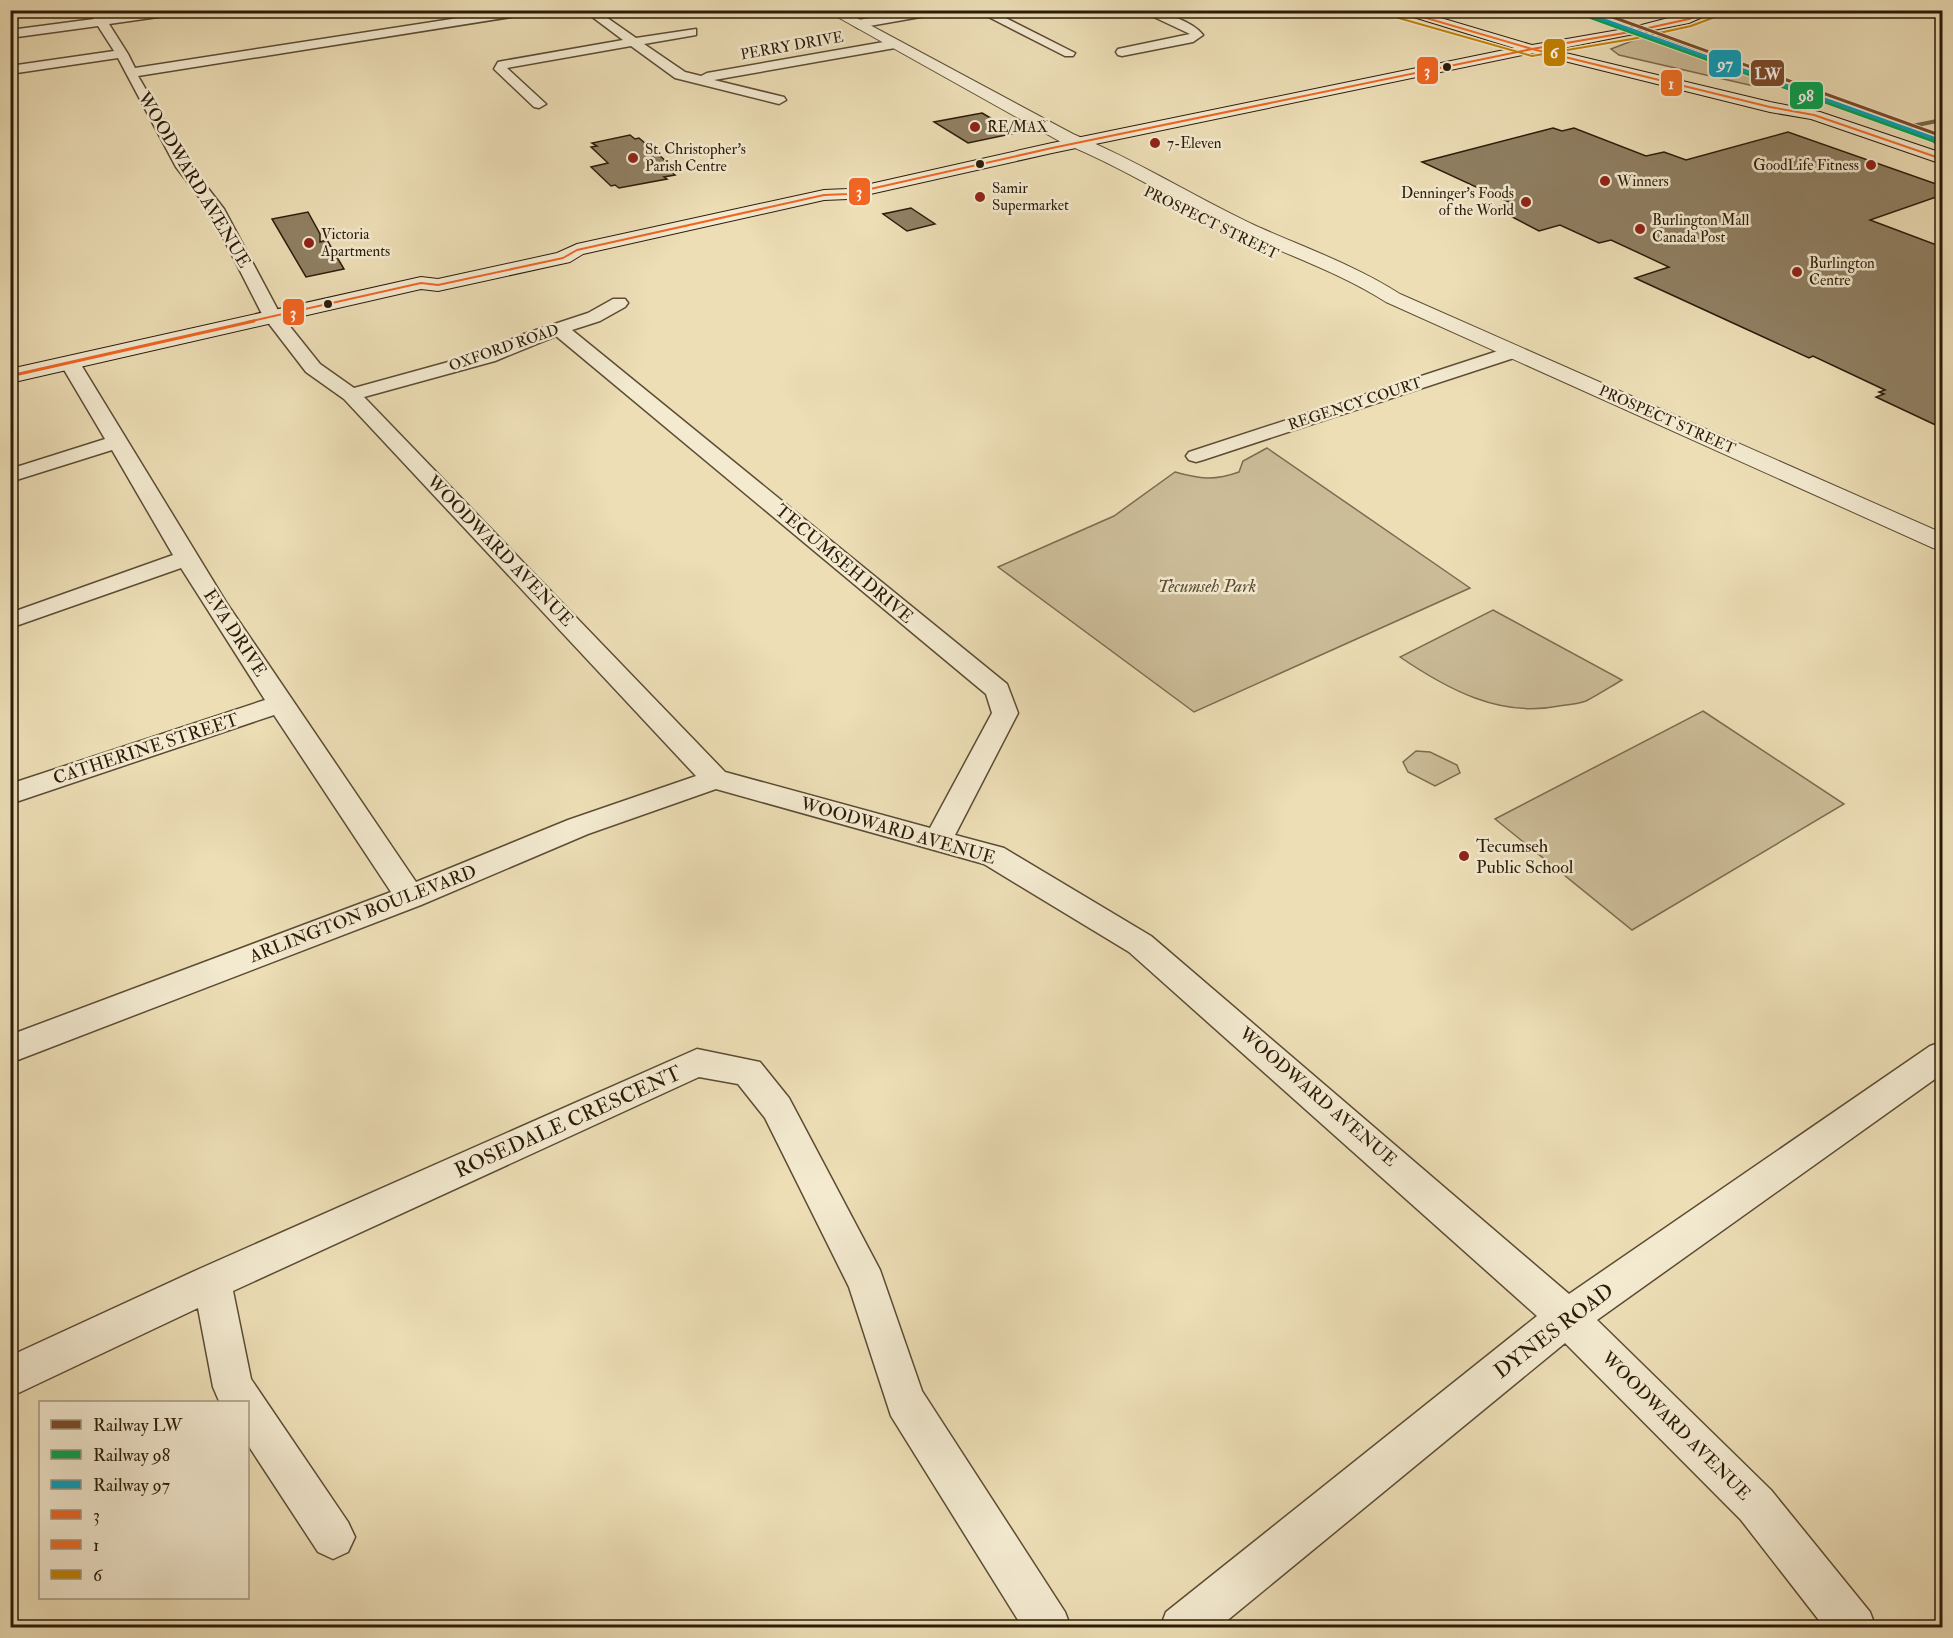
<svg xmlns="http://www.w3.org/2000/svg" width="1953" height="1638" font-family="'IM FELL Double Pica',serif">
<style>
.green{fill:#ccbd99;stroke:#7c6c51;stroke-width:1.5}
.lines{fill:none;stroke-linecap:round;stroke-linejoin:round}
.stream{stroke:#78684d;stroke-width:4}
.building{fill:#908063;stroke:#2b1b09;stroke-width:1.5}
.minor-casing{stroke:#5c4c34;stroke-width:3}
.tertiary-casing{stroke:#5c4c34;stroke-width:2}
.secondary-casing{stroke:#2b1b09;stroke-width:2}
.minor{fill:#f3ead0;fill-rule:evenodd}
.tertiary{fill:#f3ead0;fill-rule:evenodd}
.secondary{fill:#f3ead0;fill-rule:evenodd}
.bus-1-far1-casing{stroke:#f3ead0;stroke-width:4.5}
.bus-1-casing{stroke:#f3ead0;stroke-width:6}
.bus-2-casing{stroke:#f3ead0;stroke-width:4.5}
.bus-3-casing{stroke:#f3ead0;stroke-width:4.5}
.bus-1-far1{stroke:#f26522;stroke-width:2}
.bus-1{stroke:#f26522;stroke-width:3}
.bus-2{stroke:#f26f23;stroke-width:2}
.bus-3{stroke:#c48302;stroke-width:2}
.rail-1-casing{stroke:#f3ead0;stroke-width:5}
.rail-2-far1-casing{stroke:#f3ead0;stroke-width:5}
.rail-2-casing{stroke:#f3ead0;stroke-width:6}
.rail-3-casing{stroke:#f3ead0;stroke-width:5}
.rail-1{stroke:#7a4b2a;stroke-width:3}
.rail-2-far1{stroke:#00a651;stroke-width:3}
.rail-2{stroke:#00a651;stroke-width:4}
.rail-3{stroke:#02a2c4;stroke-width:3}
.bus-dot{fill:#2b1b09;stroke:#f3ead0;stroke-width:2}
.poi-dot{fill:#8f2418;stroke:#f3ead0;stroke-width:2}
.labels{text-anchor:middle;dominant-baseline:central;stroke-width:5;stroke-linejoin:round;paint-order:stroke}
.far-street-label{font-size:15px;fill:#2b1b09;stroke:#f3ead0}
.far-poi-label{font-size:15px;fill:#2b1b09;stroke:#f3ead0;text-anchor:start}
.street-label{font-size:18px;fill:#2b1b09;stroke:#f3ead0}
.park-label{font-size:18px;font-style:italic;fill:#5b4c34;stroke:#f3ead0}
.poi-label{font-size:18px;fill:#2b1b09;stroke:#f3ead0;text-anchor:start}
.near-street-label{font-size:21px;fill:#2b1b09;stroke:#f3ead0}
.line-badge{stroke:#f3ead0;stroke-width:2}
.badge-label{font-size:16px;text-anchor:middle;font-weight:bold;fill:#fff}
</style>
<rect width="100%" height="100%" fill="#eddeb6"/>
<filter id="stains"><feTurbulence type="fractalNoise" baseFrequency=".00333" numOctaves="4"/><feColorMatrix values="0 0 0 0 .2 0 0 0 0 .09 0 0 0 0 .02 0 0 0 .5 -.17"/></filter>
<radialGradient id="worn" r=".72"><stop offset=".6" stop-color="#630" stop-opacity="0"/><stop offset="1" stop-color="#630" stop-opacity=".3"/></radialGradient>
<path class="green" d="M 1650,34 L 1778,81 L 1758,87 L 1619,55 L 1611,49 Z
M 1267,448 L 1470,588 L 1194,712 L 998,567 L 1114,516 L 1175,472 C 1200,479 1214,481 1239,472 L 1243,461 Z
M 1493,610 L 1622,680 C 1610,687 1598,695 1586,701 C 1578,704 1567,705 1559,706 C 1500,718 1447,689 1400,657 Z
M 1703,711 L 1844,804 L 1632,930 L 1495,819 Z
M 1416,751 L 1430,752 L 1457,765 L 1460,773 L 1435,786 L 1408,772 L 1403,762 Z"/>
<g class="lines">
<path class="stream" d="M 1907,127 L 1942,120"/>
</g>
<path class="building" d="M 982,113 L 1016,133 L 968,143 L 934,122 Z
M 1553,128 L 1562,131 L 1574,128 L 1646,156 L 1664,152 L 1686,160 L 1788,132 L 1942,186 L 1942,195 L 1870,220 L 1942,247 L 1942,428 L 1876,397 L 1884,394 L 1879,392 L 1885,390 L 1813,356 L 1809,358 L 1635,278 L 1669,267 L 1611,240 L 1599,243 L 1560,225 L 1539,231 L 1495,208 L 1511,203 L 1422,162 Z
M 630,135 L 635,139 L 639,138 L 667,162 L 662,164 L 675,175 L 664,177 L 667,179 L 619,188 L 615,185 L 611,186 L 591,167 L 608,163 L 591,147 L 597,146 L 592,143 Z
M 911,208 L 935,224 L 907,231 L 883,214 Z
M 308,212 L 320,234 L 320,242 L 327,240 L 344,269 L 306,277 L 272,219 Z"/>
<g class="lines">
<g class="minor-casing">
<path id="minor" d="M 88,10 L 100,10 L 105,18 L 156,10 L 191,10 L 186,13 L 109,24 L 128,54 L 135,68 L 510,10 L 541,10 L 536,13 L 138,76 L 190,165 L 224,209 L 280,314 L 320,364 L 354,388 L 481,353 L 521,335 L 588,313 L 613,299 L 625,299 L 628,303 L 625,307 L 600,321 L 572,330 L 1007,684 L 1018,713 L 955,835 L 1004,848 L 1151,936 L 1569,1294 L 1930,1046 L 1942,1042 L 1942,1074 L 1597,1320 L 1771,1490 L 1870,1612 L 1876,1628 L 1825,1628 L 1741,1520 L 1565,1343 L 1218,1628 L 1160,1628 L 1166,1612 L 1537,1316 L 1129,952 L 984,864 L 716,789 L 588,834 L 421,905 L 10,1063 L 10,1035 L 391,892 L 274,715 L 10,804 L 10,784 L 265,700 L 181,568 L 10,628 L 10,613 L 173,555 L 112,450 L 10,482 L 10,469 L 105,439 L 60,363 L 63,359 L 77,359 L 80,363 L 226,602 L 416,882 L 568,820 L 696,776 L 344,399 L 306,372 L 263,316 L 209,210 L 176,167 L 118,58 L 10,74 L 10,66 L 114,51 L 98,26 L 10,38 L 10,30 L 94,19 ZM 556,336 L 986,694 L 992,713 L 930,828 L 725,772 L 364,397 L 495,361 Z
M 583,10 L 596,10 L 636,38 L 696,29 L 696,35 L 644,44 L 685,72 L 701,76 L 707,73 L 895,40 L 901,44 L 895,48 L 714,80 L 784,97 L 786,100 L 779,104 L 675,78 L 631,46 L 507,68 L 546,104 L 539,108 L 534,107 L 494,69 L 498,62 L 503,61 L 623,40 Z
M 919,10 L 948,10 L 943,13 L 858,28 L 852,24 L 858,20 Z
M 975,10 L 990,10 L 1075,53 L 1073,56 L 1065,56 Z
M 1139,10 C 1157,10 1192,20 1203,35 L 1193,42 L 1122,56 L 1118,55 L 1116,52 L 1118,49 L 1190,34 Z
M 1513,346 L 1520,348 L 1522,352 L 1520,356 L 1203,460 L 1196,462 L 1189,460 L 1186,456 L 1189,452 Z
M 697,1049 L 760,1062 L 789,1098 L 880,1270 L 922,1391 L 1065,1612 L 1071,1628 L 1023,1628 L 891,1416 L 849,1287 L 765,1118 L 738,1084 L 699,1077 L 233,1291 L 251,1379 L 348,1522 L 355,1537 L 348,1552 L 333,1559 L 318,1552 L 248,1445 L 248,1402 L 219,1401 L 213,1387 L 198,1308 L 10,1397 L 10,1356 L 199,1269 Z"/>
</g>
<g class="tertiary-casing">
<path id="tertiary" d="M 825,10 L 842,10 L 1073,134 C 1136,160 1193,196 1254,225 C 1303,247 1355,265 1400,294 L 1942,533 L 1942,550 L 1933,548 L 1386,302 C 1341,273 1289,256 1241,233 C 1180,204 1123,167 1061,142 Z"/>
</g>
<g class="secondary-casing">
<path id="secondary" d="M 1391,10 L 1414,10 L 1532,45 L 1630,28 L 1699,10 L 1718,10 L 1689,23 L 1553,50 L 1770,102 L 1820,112 L 1942,153 L 1942,164 L 1811,119 L 1770,112 L 1532,53 L 1052,153 L 848,199 L 824,200 L 583,254 L 570,262 L 438,291 L 421,289 L 10,383 L 10,369 L 421,277 L 438,279 L 557,253 L 577,244 L 824,190 L 848,189 L 1052,143 L 1514,48 Z"/>
</g>
<use href="#minor" class="minor"/>
<use href="#tertiary" class="tertiary"/>
<use href="#secondary" class="secondary"/>
<g class="bus-1-far1-casing">
<path id="bus-1-far1" d="M 247,322 L 421,283 L 438,285 L 563,258 L 577,250 L 824,195 L 848,194 L 1052,148 L 1532,49 L 1630,32 L 1689,19 L 1711,10"/>
</g>
<g class="bus-1-casing">
<path id="bus-1" d="M 10,376 L 254,321"/>
</g>
<g class="bus-2-casing">
<path id="bus-2" d="M 1399,10 L 1532,49 L 1770,107 L 1814,115 L 1942,159"/>
</g>
<g class="bus-3-casing">
<path id="bus-3" d="M 1395,17 L 1532,56 L 1632,39 L 1691,26 L 1715,17"/>
</g>
<use href="#bus-1-far1" class="bus-1-far1"/>
<use href="#bus-1" class="bus-1"/>
<use href="#bus-2" class="bus-2"/>
<use href="#bus-3" class="bus-3"/>
<g class="rail-1-casing">
<path id="rail-1" d="M 1593,10 L 1942,136"/>
</g>
<g class="rail-2-far1-casing">
<path id="rail-2-far1" d="M 1589,17 L 1939,143"/>
</g>
<g class="rail-2-casing">
<path id="rail-2" d="M 1935,142 L 1939,143"/>
</g>
<g class="rail-3-casing">
<path id="rail-3" d="M 1596,17 L 1939,140"/>
</g>
<use href="#rail-1" class="rail-1"/>
<use href="#rail-2-far1" class="rail-2-far1"/>
<use href="#rail-2" class="rail-2"/>
<use href="#rail-3" class="rail-3"/>
</g>
<g class="bus-dot">
<circle cx="1447" cy="67" r="5"/>
<circle cx="980" cy="164" r="5"/>
<circle cx="328" cy="304" r="5"/>
</g>
<g class="poi-dot">
<circle cx="975" cy="127" r="6"/>
<circle cx="1155" cy="143" r="6"/>
<circle cx="633" cy="158" r="6"/>
<circle cx="1871" cy="165" r="6"/>
<circle cx="1605" cy="181" r="6"/>
<circle cx="980" cy="197" r="6"/>
<circle cx="1526" cy="202" r="6"/>
<circle cx="1640" cy="229" r="6"/>
<circle cx="309" cy="243" r="6"/>
<circle cx="1797" cy="272" r="6"/>
<circle cx="1464" cy="856" r="6"/>
</g>
<g class="labels">
<g class="far-street-label">
<text transform="translate(792 46) rotate(-10)">PERRY DRIVE</text>
<text transform="translate(1211 223) rotate(26)">PROSPECT STREET</text>
<text transform="translate(504 348) rotate(-19)">OXFORD ROAD</text>
<text transform="translate(1355 404) rotate(-18)">REGENCY COURT</text>
<text transform="translate(1667 420) rotate(24)">PROSPECT STREET</text>
</g>
<g class="far-poi-label">
<text x="987" y="127">RE/MAX</text>
<text x="1167" y="143">7-Eleven</text>
<text x="645" y="149">St. Christopher's<tspan x="645" dy="17">Parish Centre</tspan></text>
<text x="1859" y="165" text-anchor="end">GoodLife Fitness</text>
<text x="1617" y="181">Winners</text>
<text x="992" y="188">Samir<tspan x="992" dy="17">Supermarket</tspan></text>
<text x="1514" y="193" text-anchor="end">Denninger's Foods<tspan x="1514" dy="17">of the World</tspan></text>
<text x="1652" y="220">Burlington Mall<tspan x="1652" dy="17">Canada Post</tspan></text>
<text x="321" y="234">Victoria<tspan x="321" dy="17">Apartments</tspan></text>
<text x="1809" y="263">Burlington<tspan x="1809" dy="17">Centre</tspan></text>
</g>
<g class="street-label">
<text transform="translate(194 180) rotate(59)">WOODWARD AVENUE</text>
<text transform="translate(500 551) rotate(46)">WOODWARD AVENUE</text>
<text transform="translate(844 564) rotate(40)">TECUMSEH DRIVE</text>
<text transform="translate(235 633) rotate(57)">EVA DRIVE</text>
<text transform="translate(146 749) rotate(-18)">CATHERINE STREET</text>
<text transform="translate(898 831) rotate(16)">WOODWARD AVENUE</text>
<text transform="translate(363 914) rotate(-21)">ARLINGTON BOULEVARD</text>
<text transform="translate(1318 1097) rotate(41)">WOODWARD AVENUE</text>
<text transform="translate(1676 1426) rotate(45)">WOODWARD AVENUE</text>
</g>
<g class="park-label">
<text x="1207" y="586">Tecumseh Park</text>
</g>
<g class="poi-label">
<text x="1476" y="846">Tecumseh<tspan x="1476" dy="21">Public School</tspan></text>
</g>
<g class="near-street-label">
<text transform="translate(568 1122) rotate(-24)">ROSEDALE CRESCENT</text>
<text transform="translate(1554 1331) rotate(-37)">DYNES ROAD</text>
</g>
</g>
<g class="line-badge">
<rect x="1543" y="38" width="23" height="29" rx="6" fill="#c48302"/>
<rect x="1708" y="49" width="34" height="29" rx="6" fill="#02a2c4"/>
<rect x="1416" y="56" width="23" height="29" rx="6" fill="#f26522"/>
<rect x="1750" y="59" width="35" height="28" rx="6" fill="#7a4b2a"/>
<rect x="1660" y="69" width="23" height="28" rx="6" fill="#f26f23"/>
<rect x="1789" y="81" width="35" height="29" rx="6" fill="#00a651"/>
<rect x="848" y="177" width="23" height="29" rx="6" fill="#f26522"/>
<rect x="282" y="298" width="23" height="28" rx="6" fill="#f26522"/>
</g>
<g class="badge-label">
<text x="1554" y="58">6</text>
<text x="1725" y="69">97</text>
<text x="1427" y="76">3</text>
<text x="1768" y="79">LW</text>
<text x="1671" y="89">1</text>
<text x="1806" y="101">98</text>
<text x="859" y="197">3</text>
<text x="293" y="318">3</text>
</g>
<rect width="1953" height="1638" fill="none" stroke="#eddeb6" stroke-width="36"/>
<rect x="12" y="12" width="1929" height="1614" fill="none" stroke="#2b1b09" stroke-width="3"/>
<rect x="18" y="18" width="1917" height="1602" fill="none" stroke="#2b1b09" stroke-width="1.5"/>
<rect x="39" y="1401" width="210" height="198" fill="#f3ead0" stroke="#a39780" stroke-width="1.5"/>
<rect x="51" y="1420" width="30" height="9" fill="#7a4b2a" stroke="#a39780" stroke-width="1.5"/>
<text x="93" y="1431" font-size="18" fill="#2b1b09">Railway LW</text>
<rect x="51" y="1450" width="30" height="9" fill="#00a651" stroke="#a39780" stroke-width="1.5"/>
<text x="93" y="1461" font-size="18" fill="#2b1b09">Railway 98</text>
<rect x="51" y="1480" width="30" height="9" fill="#02a2c4" stroke="#a39780" stroke-width="1.5"/>
<text x="93" y="1491" font-size="18" fill="#2b1b09">Railway 97</text>
<rect x="51" y="1510" width="30" height="9" fill="#f26522" stroke="#a39780" stroke-width="1.5"/>
<text x="93" y="1521" font-size="18" fill="#2b1b09">3</text>
<rect x="51" y="1540" width="30" height="9" fill="#f26f23" stroke="#a39780" stroke-width="1.5"/>
<text x="93" y="1551" font-size="18" fill="#2b1b09">1</text>
<rect x="51" y="1570" width="30" height="9" fill="#c48302" stroke="#a39780" stroke-width="1.5"/>
<text x="93" y="1581" font-size="18" fill="#2b1b09">6</text>
<rect width="100%" height="100%" filter="url(#stains)"/>
<rect width="100%" height="100%" fill="url(#worn)"/>
</svg>
